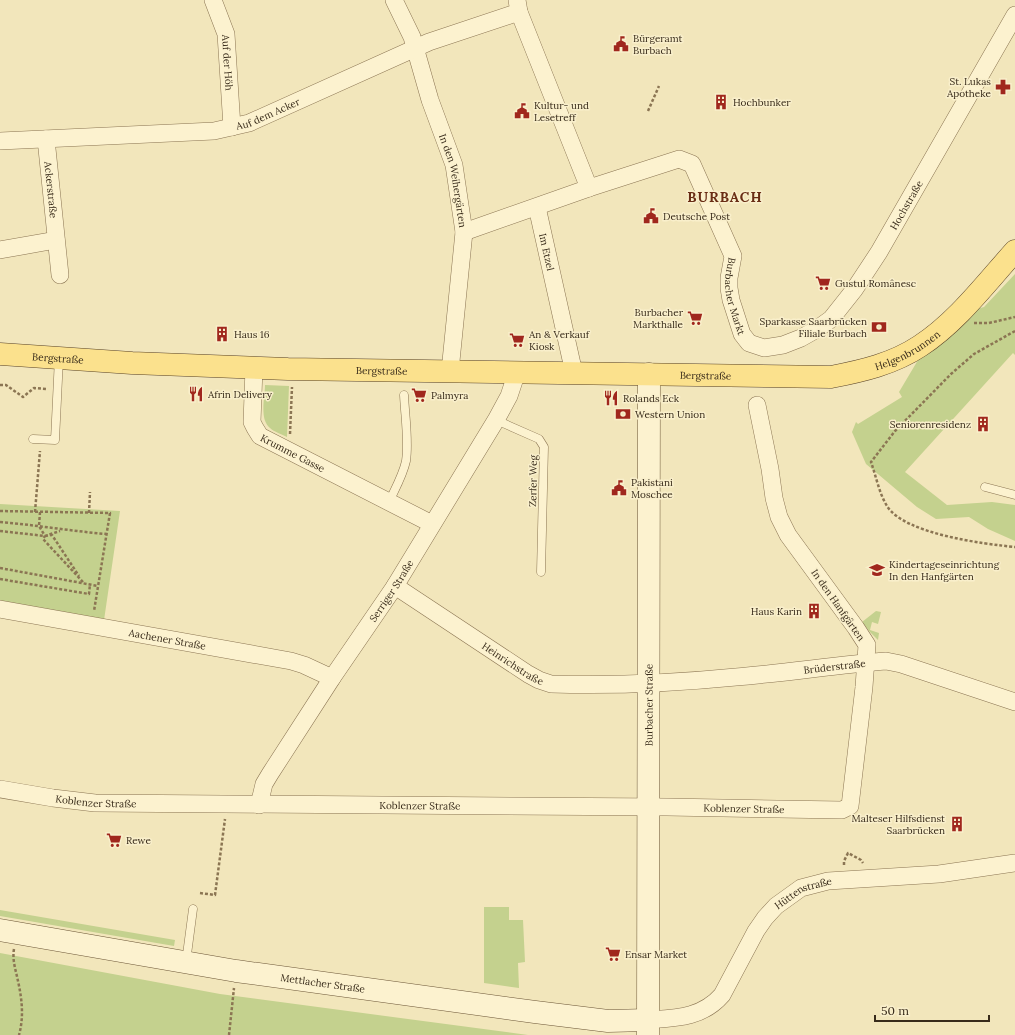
<svg xmlns="http://www.w3.org/2000/svg" width="1015" height="1035" font-family="Lora,serif">
<style>
.green{fill:#c4d18e}
.lines{fill:none;stroke-linecap:round;stroke-linejoin:round}
.lane-casing{stroke:#8b7553;stroke-width:9}
.street-casing{stroke:#8b7553;stroke-width:18}
.secondary-casing{stroke:#6c5637;stroke-width:23}
.primary-casing{stroke:#584228;stroke-width:23}
.path{stroke:#8b7553;stroke-width:2.5;stroke-dasharray:3 2;stroke-linecap:butt}
.lane{stroke:#fcf2cf;stroke-width:8}
.street{stroke:#fcf2cf;stroke-width:17}
.secondary{stroke:#fcf2cf;stroke-width:22}
.primary{stroke:#fbe18d;stroke-width:22}
.labels{text-anchor:middle;dominant-baseline:central;stroke-width:3;stroke-linejoin:round;paint-order:stroke}
.poi-label{font-size:10px;fill:#382b1a;stroke:#f9efcb;text-anchor:start}
.street-label{font-size:10px;fill:#382b1a;stroke:#f9efcb}
.district-label{font-size:14px;font-weight:bold;letter-spacing:1px;fill:#692d15;stroke:#f9efcb}
</style>
<rect width="100%" height="100%" fill="#f2e6bb"/>
<path class="green" d="M 1015,274 L 1015,355 L 1013,353 L 905,472 L 947,505 L 992,502 L 1015,505 L 1015,541 L 988,529 L 969,517 L 936,519 L 917,507 L 866,464 L 852,432 L 856,422 L 858,424 L 902,397 L 899,392 L 921,355 L 977,309 L 984,307 Z
M 265,385 L 289,386 L 287,437 C 282,434 274,432 270,428 C 259,419 265,397 265,385 Z
M 0,504 L 120,511 L 103,627 L 0,609 Z
M 876,611 L 881,612 L 878,624 L 872,622 L 870,630 L 879,633 L 878,640 L 869,631 L 862,622 Z
M 484,907 L 509,907 L 509,920 L 523,920 L 525,962 L 518,963 L 519,988 L 484,983 Z
M 0,910 L 175,940 L 174,946 L 0,916 Z
M 0,953 L 220,994 L 528,1035 L 0,1035 Z"/>
<g class="lines">
<g class="lane-casing">
<path id="lane" d="M 496,420 L 539,439 L 544,447 L 541,572
M 33,439 L 55,440 L 59,358
M 985,487 L 1015,495
M 389,502 C 395,489 403,475 406,461 C 409,441 405,416 404,395
M 186,962 L 193,909"/>
</g>
<g class="street-casing">
<g id="street">
<path id="s1" d="M 213,0 L 226,34 L 232,127"/>
<path id="s2" d="M 394,0 L 412,37 L 430,100 L 454,165 L 464,232 L 450,371"/>
<path d="M 517,0 L 519,12 L 589,188"/>
<path id="s3" d="M 46,139 L 60,275"/>
<path id="s4" d="M 0,141 L 214,131 L 249,123 L 429,42 L 519,12"/>
<path id="s5" d="M 537,207 L 574,373"/>
<path id="s6" d="M 464,232 L 589,188 L 679,159 L 692,164 L 733,256 L 729,278 L 729,288 L 731,300 L 742,334 L 749,343 L 764,348 L 783,345 L 801,338 L 817,329 L 831,319 L 854,290 L 879,252 L 1015,15"/>
<path d="M 0,250 L 56,240"/>
<path id="s7" d="M 254,368 L 252,422 L 255,428 L 260,436 L 432,524"/>
<path id="s8" d="M 395,586 L 528,674 L 539,680 L 551,684 C 612,686 675,683 736,677 C 786,673 836,665 886,661 L 901,664 L 1015,702"/>
<path id="s9" d="M 0,609 L 291,661 L 304,665 L 332,678"/>
<path id="s10" d="M 0,789 L 53,798 L 95,803 L 667,807 L 842,810 L 850,806 L 864,687 L 867,645 L 856,628 L 788,535 L 779,517 L 774,498 L 770,469 L 757,405"/>
<path id="s11" d="M 259,805 L 264,784 L 270,774 L 332,678 L 395,586 L 496,420 L 509,396 L 517,372"/>
<path id="s12" d="M 648,1020 C 676,1018 702,1018 722,995 L 756,931 L 765,918 L 776,906 L 801,888 L 828,881 L 939,874 L 1015,863"/>
</g>
</g>
<g class="secondary-casing">
<g id="secondary">
<path id="s13" d="M 0,930 L 236,971 L 535,1012 L 608,1021 L 648,1020"/>
<path id="s14" d="M 648,1035 L 649,374"/>
</g>
</g>
<g class="primary-casing">
<g id="primary">
<path id="s15" d="M 0,354 L 132,363 L 288,369 L 831,377 C 862,371 893,364 920,346 C 957,322 986,283 1015,251"/>
</g>
</g>
<path class="path" d="M 648,111 L 659,86
M 974,323 L 989,323 L 1015,317
M 1015,331 L 974,354 L 951,374 L 895,431 L 871,462 C 876,476 879,493 887,506 C 904,534 984,544 1015,547
M 0,385 L 6,385 L 23,397 L 34,388 L 47,389
M 290,434 L 292,387
M 0,511 L 110,513 L 94,611
M 35,512 L 40,451
M 40,512 L 39,526 L 45,536 L 43,539 L 83,582
M 89,513 L 90,492
M 0,522 C 36,525 71,531 106,534
M 0,531 L 45,536 L 60,531
M 45,536 L 52,535 L 79,576
M 0,568 L 98,586
M 0,579 L 89,594 L 90,584
M 844,865 L 844,861 L 848,853 L 861,860 L 863,863
M 200,893 L 215,895 L 225,819
M 14,949 C 12,960 16,971 18,981 C 22,999 24,1017 19,1035
M 229,1035 L 234,988"/>
<use href="#lane" class="lane"/>
<use href="#street" class="street"/>
<use href="#secondary" class="secondary"/>
<use href="#primary" class="primary"/>
</g>
<defs>
<g id="civic-bare" transform="scale(1.2)"><path d="M-.6-6.5H3V-4.5H.6V-3L4-1V1h2V6H-6V1h2V-1L-.6-3ZM-1.2 2.5V6h2.4V2.5Z" fill="#a0271d" stroke="#f9efcb" stroke-width="2.5" paint-order="stroke"/></g>
<g id="pharmacy-bare" transform="scale(1.2)"><path d="M-2-6h4v4h4v4h-4v4h-4v-4h-4v-4h4Z" fill="#a0271d" stroke="#f9efcb" stroke-width="2.5" paint-order="stroke"/></g>
<g id="building-bare" transform="scale(1.2)"><path d="M-4-6H4V6H1V3H-1V6H-4ZM-2.5-4.3h1.7v1.8h-1.7ZM.8-4.3h1.7v1.8H.8ZM-2.5-1h1.7V.8h-1.7ZM.8-1h1.7V.8H.8Z" fill="#a0271d" stroke="#f9efcb" stroke-width="2.5" paint-order="stroke"/></g>
<g id="supermarket-bare" transform="scale(1.2)"><path d="M-6-5.5h2.5l.6 2H6L4.5 2H-2.5L-4.4-4H-6ZM-1.5 3.2a1.3 1.3 0 1 0 .1 0ZM3 3.2a1.3 1.3 0 1 0 .1 0Z" fill="#a0271d" stroke="#f9efcb" stroke-width="2.5" paint-order="stroke"/></g>
<g id="bank-bare" transform="scale(1.2)"><path d="M-6-4H6V4H-6ZM0-2.3a2.3 2.3 0 1 0 0 4.6a2.3 2.3 0 1 0 0-4.6Z" fill="#a0271d" stroke="#f9efcb" stroke-width="2.5" paint-order="stroke"/></g>
<g id="restaurant-bare" transform="scale(1.2)"><path d="M-5-6h1v4h1v-4h1v4h1v-4h1v5L-1.5 .5V6h-2V.5L-5-1ZM5-6V6H3V1.5H1.5Q1.5-4 5-6Z" fill="#a0271d" stroke="#f9efcb" stroke-width="2.5" paint-order="stroke"/></g>
<g id="school-bare" transform="scale(1.2)"><path d="M0-5L7-2L0 1L-7-2ZM-4 1L0 2.5L4 1V4Q0 6-4 4Z" fill="#a0271d" stroke="#f9efcb" stroke-width="2.5" paint-order="stroke"/></g>
</defs>
<g fill-rule="evenodd">
<use href="#civic-bare" x="621" y="44"/>
<use href="#pharmacy-bare" x="1003" y="87"/>
<use href="#building-bare" x="721" y="102"/>
<use href="#civic-bare" x="522" y="111"/>
<use href="#civic-bare" x="651" y="216"/>
<use href="#supermarket-bare" x="823" y="283"/>
<use href="#supermarket-bare" x="695" y="318"/>
<use href="#bank-bare" x="879" y="327"/>
<use href="#building-bare" x="222" y="334"/>
<use href="#supermarket-bare" x="517" y="340"/>
<use href="#restaurant-bare" x="196" y="394"/>
<use href="#supermarket-bare" x="419" y="395"/>
<use href="#restaurant-bare" x="611" y="398"/>
<use href="#bank-bare" x="623" y="414"/>
<use href="#building-bare" x="983" y="424"/>
<use href="#civic-bare" x="619" y="488"/>
<use href="#school-bare" x="877" y="570"/>
<use href="#building-bare" x="814" y="611"/>
<use href="#building-bare" x="957" y="824"/>
<use href="#supermarket-bare" x="114" y="840"/>
<use href="#supermarket-bare" x="613" y="954"/>
</g>
<g class="labels">
<g class="poi-label">
<text x="633" y="38">Bürgeramt<tspan x="633" dy="12">Burbach</tspan></text>
<text x="991" y="81" text-anchor="end">St. Lukas<tspan x="991" dy="12">Apotheke</tspan></text>
<text x="733" y="102">Hochbunker</text>
<text x="534" y="105">Kultur- und<tspan x="534" dy="12">Lesetreff</tspan></text>
<text x="663" y="216">Deutsche Post</text>
<text x="835" y="283">Gustul Românesc</text>
<text x="683" y="312" text-anchor="end">Burbacher<tspan x="683" dy="12">Markthalle</tspan></text>
<text x="867" y="321" text-anchor="end">Sparkasse Saarbrücken<tspan x="867" dy="12">Filiale Burbach</tspan></text>
<text x="234" y="334">Haus 16</text>
<text x="529" y="334">An &amp; Verkauf<tspan x="529" dy="12">Kiosk</tspan></text>
<text x="208" y="394">Afrin Delivery</text>
<text x="431" y="395">Palmyra</text>
<text x="623" y="398">Rolands Eck</text>
<text x="635" y="414">Western Union</text>
<text x="971" y="424" text-anchor="end">Seniorenresidenz</text>
<text x="631" y="482">Pakistani<tspan x="631" dy="12">Moschee</tspan></text>
<text x="889" y="564">Kindertageseinrichtung<tspan x="889" dy="12">In den Hanfgärten</tspan></text>
<text x="802" y="611" text-anchor="end">Haus Karin</text>
<text x="945" y="818" text-anchor="end">Malteser Hilfsdienst<tspan x="945" dy="12">Saarbrücken</tspan></text>
<text x="126" y="840">Rewe</text>
<text x="625" y="954">Ensar Market</text>
</g>
<g class="street-label">
<text stroke="none"><textPath href="#s1" startOffset="65">Auf der Höh</textPath></text>
<text stroke="none"><textPath href="#s4" startOffset="271">Auf dem Acker</textPath></text>
<text stroke="none"><textPath href="#s2" startOffset="191">In den Weihergärten</textPath></text>
<text stroke="none"><textPath href="#s3" startOffset="51">Ackerstraße</textPath></text>
<text stroke="none"><textPath href="#s6" startOffset="660">Hochstraße</textPath></text>
<text stroke="none"><textPath href="#s5" startOffset="46">Im Etzel</textPath></text>
<text stroke="none"><textPath href="#s6" startOffset="383">Burbacher Markt</textPath></text>
<text stroke="none"><textPath href="#s15" startOffset="913">Helgenbrunnen</textPath></text>
<text stroke="none"><textPath href="#s15" startOffset="58">Bergstraße</textPath></text>
<text stroke="none"><textPath href="#s15" startOffset="382">Bergstraße</textPath></text>
<text stroke="none"><textPath href="#s15" startOffset="706">Bergstraße</textPath></text>
<text stroke="none"><textPath href="#s7" startOffset="107">Krumme Gasse</textPath></text>
<text transform="translate(533 481) rotate(-89)">Zerfer Weg</text>
<text stroke="none"><textPath href="#s11" startOffset="253">Serriger Straße</textPath></text>
<text transform="translate(838 605) rotate(55)">In den Hanfgärten</text>
<text stroke="none"><textPath href="#s9" startOffset="170">Aachener Straße</textPath></text>
<text stroke="none"><textPath href="#s8" startOffset="141">Heinrichstraße</textPath></text>
<text stroke="none"><textPath href="#s8" startOffset="469">Brüderstraße</textPath></text>
<text stroke="none"><textPath href="#s14" startOffset="330">Burbacher Straße</textPath></text>
<text stroke="none"><textPath href="#s10" startOffset="97">Koblenzer Straße</textPath></text>
<text stroke="none"><textPath href="#s10" startOffset="421">Koblenzer Straße</textPath></text>
<text stroke="none"><textPath href="#s10" startOffset="745">Koblenzer Straße</textPath></text>
<text stroke="none"><textPath href="#s12" startOffset="216">Hüttenstraße</textPath></text>
<text stroke="none"><textPath href="#s13" startOffset="327">Mettlacher Straße</textPath></text>
</g>
<g class="district-label">
<text x="725" y="197">BURBACH</text>
</g>
</g>
<path d="M875 1015v6h114v-6" fill="none" stroke="#382b1a" stroke-width="2"/>
<text x="881" y="1015" font-size="12" fill="#382b1a" stroke="#f9efcb" stroke-width="3" paint-order="stroke">50 m</text>
</svg>
